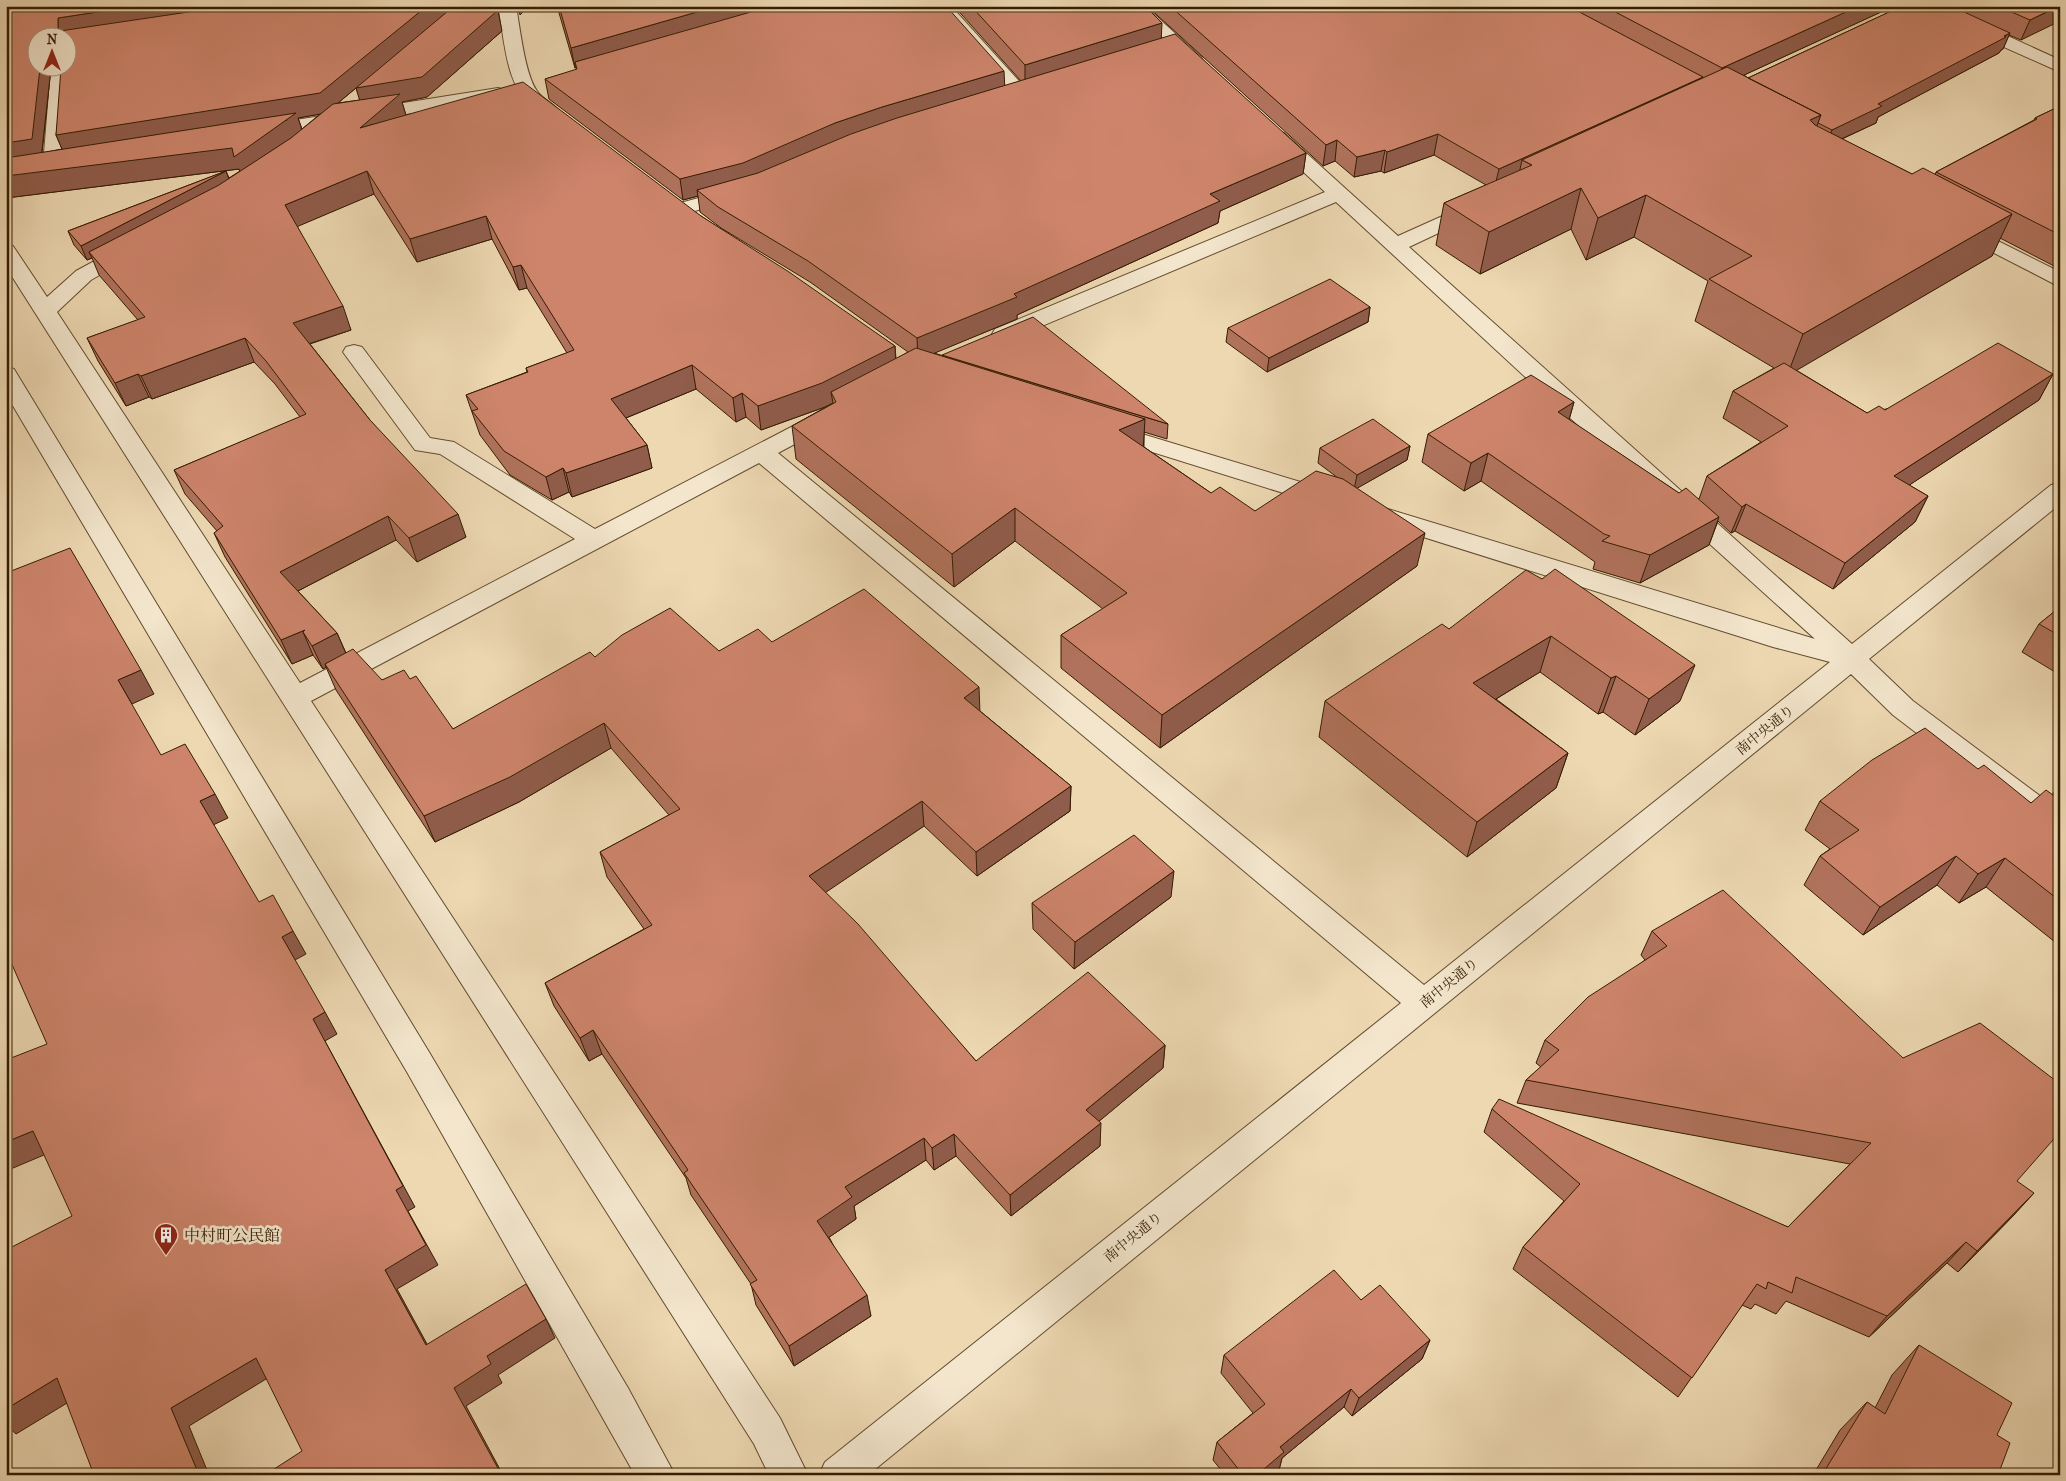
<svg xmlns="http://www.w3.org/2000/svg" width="2066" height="1481" font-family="'IM FELL French Canon','Noto Serif JP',serif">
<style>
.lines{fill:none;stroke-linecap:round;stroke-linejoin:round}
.minor-casing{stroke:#634b2d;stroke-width:2}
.minor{fill:#f3e6cd;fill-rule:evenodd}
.wall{fill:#b0725c;stroke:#351c01;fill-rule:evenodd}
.shaded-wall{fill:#905c4b;stroke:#351c01}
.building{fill:#cd846b;stroke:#351c01}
.labels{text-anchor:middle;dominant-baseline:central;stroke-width:5;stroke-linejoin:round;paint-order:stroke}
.street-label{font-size:14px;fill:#351c01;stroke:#f3e6cd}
.near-poi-label{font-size:16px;fill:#351c01;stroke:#f3e6cd;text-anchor:start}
</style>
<rect width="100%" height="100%" fill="#edd8b2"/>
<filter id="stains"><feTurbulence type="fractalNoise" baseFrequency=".004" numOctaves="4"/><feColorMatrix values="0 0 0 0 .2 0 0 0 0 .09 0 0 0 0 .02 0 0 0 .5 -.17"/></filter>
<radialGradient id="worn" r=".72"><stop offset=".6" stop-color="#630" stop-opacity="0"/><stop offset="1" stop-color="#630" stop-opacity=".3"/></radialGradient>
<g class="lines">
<g class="minor-casing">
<path id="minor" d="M 498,6 L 516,6 C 520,28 525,75 537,91 C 542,99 552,102 558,110 L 555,114 C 545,116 541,114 533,108 C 505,85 505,40 498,6 Z
M 932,6 L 951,6 L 1027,90 L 1029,94 L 1027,98 L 1013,98 Z
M 1125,6 L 1145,6 L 1201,57 L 1203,61 L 1201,65 L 1187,65 Z
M 1918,6 L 1942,6 L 2060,60 L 2060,72 L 1921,10 Z
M 68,65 L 69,68 L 63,165 L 60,169 L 46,169 L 43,165 L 51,68 L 68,68 Z
M 498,88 L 505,90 L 507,94 L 505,98 L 264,137 L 257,135 L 254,131 L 257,127 L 264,125 Z
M 1277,131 L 1284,133 L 1398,236 L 1467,205 L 1474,203 L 1481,205 L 1484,209 L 1481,213 L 1409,247 L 1852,644 L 2051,485 L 2060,483 L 2060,504 L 1869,659 L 1913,701 L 2060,811 L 2060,838 L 2050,835 L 1893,715 L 1851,674 L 868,1475 L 819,1475 L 825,1462 L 1401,1003 L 759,463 L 311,701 L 780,1418 L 808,1475 L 769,1475 L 754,1444 L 6,267 L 6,244 L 13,246 L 47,297 L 76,271 L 122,246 L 129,244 L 136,246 L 139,250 L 136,254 L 91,280 L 57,312 L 300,683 L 575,539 L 440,454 L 415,450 L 343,352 L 346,347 L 354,345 L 362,347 L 430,438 L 454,442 L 595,529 L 818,413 L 826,411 L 834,413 L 838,418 L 834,423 L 778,453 L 1424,985 L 1830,662 L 1773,647 L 1369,520 L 1366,514 L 1369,508 L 1378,506 L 1815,639 L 1548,398 L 1336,202 L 1011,339 L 1003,341 L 995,339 L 992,334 L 995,329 L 1325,192 L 1270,141 L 1267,137 L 1270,133 Z
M 735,188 L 742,190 L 745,194 L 742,198 L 680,215 L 673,213 L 670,209 L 673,205 Z
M 1964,224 L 2060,272 L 2060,287 L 1957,234 L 1954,230 L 1957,226 Z
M 6,367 L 14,369 L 17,374 L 429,1052 L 628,1388 L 675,1475 L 635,1475 L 407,1072 L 6,394 Z
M 1109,424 L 1337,493 L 1340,499 L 1337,505 L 1328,507 L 1101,436 L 1097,431 L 1101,426 Z"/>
</g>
<use href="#minor" class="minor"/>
</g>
<path class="wall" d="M 6,6 L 502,31 L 427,97 L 402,102 L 406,115 L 701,216 L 895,346 L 896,359 L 908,352 L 810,282 L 721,228 L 700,212 L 698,196 L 683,200 L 549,99 L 545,79 L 576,70 L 576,67 L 575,68 L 557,6 L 946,6 L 1005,86 L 1021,81 L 954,6 L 1145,6 L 1162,38 L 1306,153 L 1303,174 L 1220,211 L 1218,223 L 1017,315 L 1017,319 L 934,353 L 1168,424 L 1167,439 L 1144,432 L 1144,447 L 1211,493 L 1255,511 L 1338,478 L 1318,463 L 1320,448 L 1410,446 L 1407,460 L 1357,488 L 1417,566 L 1160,748 L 1061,668 L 1061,635 L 1103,609 L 1015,541 L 954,587 L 796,459 L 792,426 L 833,403 L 825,407 L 761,430 L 746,417 L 736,422 L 696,389 L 626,418 L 647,445 L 652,468 L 572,497 L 569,492 L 552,500 L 510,475 L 480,435 L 466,395 L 527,372 L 526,368 L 567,353 L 527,288 L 519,290 L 492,239 L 417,262 L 374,194 L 297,226 L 351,330 L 310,344 L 370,420 L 466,537 L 417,562 L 396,540 L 298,591 L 337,633 L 346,653 L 382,680 L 410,679 L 453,729 L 595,657 L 719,651 L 772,642 L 980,711 L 1071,786 L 1070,811 L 977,876 L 924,826 L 825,892 L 976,1061 L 1165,1045 L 1163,1068 L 1099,1121 L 1100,1146 L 1011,1216 L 956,1156 L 934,1170 L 926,1160 L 854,1206 L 856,1219 L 829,1237 L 871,1316 L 794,1366 L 756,1305 L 751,1284 L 691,1195 L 686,1178 L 602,1054 L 589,1061 L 554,1006 L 545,983 L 644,929 L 607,877 L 600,852 L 669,815 L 611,748 L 519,802 L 435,842 L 336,690 L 326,667 L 323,669 L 313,655 L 292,664 L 225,557 L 214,533 L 217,531 L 185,494 L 174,470 L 300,417 L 275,384 L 254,362 L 152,399 L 149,397 L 126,406 L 98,361 L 87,338 L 138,320 L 99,275 L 92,258 L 87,260 L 74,245 L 68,231 L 226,171 L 229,178 L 240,171 L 239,169 L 6,198 ZM 38,38 L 68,38 L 56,135 L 62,149 L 42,153 L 51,68 L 38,68 ZM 356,88 L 360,100 L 338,103 ZM 320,114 L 302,129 L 298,118 Z
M 1147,6 L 1894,6 L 1744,75 L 1748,78 L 1902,6 L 2060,6 L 2021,40 L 2009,35 L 2003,49 L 2001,50 L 1999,53 L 1878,117 L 1876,123 L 1842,139 L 1912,174 L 1935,175 L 1936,172 L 2034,120 L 2035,118 L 2060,106 L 2060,264 L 2056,267 L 2000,238 L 1992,256 L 1796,370 L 1867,413 L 2053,374 L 2039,400 L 1909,485 L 1928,496 L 1915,522 L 1833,589 L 1735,531 L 1731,533 L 1718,521 L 1709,545 L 1640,583 L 1593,569 L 1595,562 L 1481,481 L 1464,491 L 1422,462 L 1428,434 L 1574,402 L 1569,420 L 1679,493 L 1699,499 L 1707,476 L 1761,442 L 1723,418 L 1733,391 L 1774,368 L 1695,321 L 1708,281 L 1634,237 L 1586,260 L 1571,229 L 1480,274 L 1436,245 L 1444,203 L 1486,185 L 1434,155 L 1384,173 L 1381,171 L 1354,177 L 1335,161 L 1323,166 Z
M 1370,307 L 1368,322 L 1267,372 L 1226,342 L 1228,328 Z
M 1542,579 L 1680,701 L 1635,735 L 1603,712 L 1598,714 L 1540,672 L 1496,699 L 1568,753 L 1556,788 L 1467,857 L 1319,737 L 1325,701 L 1449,629 Z
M 2060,607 L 2060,675 L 2022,652 L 2039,624 Z
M 1978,769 L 2031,803 L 2052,795 L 2060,784 L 2060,946 L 1986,887 L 1959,903 L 1937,885 L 1863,935 L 1804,885 L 1820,856 L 1830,849 L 1805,830 L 1820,801 Z
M 1171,897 L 1074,969 L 1033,929 L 1032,903 Z
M 1652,931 L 2017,1181 L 2014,1215 L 1958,1272 L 1947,1263 L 1869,1337 L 1786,1301 L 1776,1314 L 1755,1304 L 1751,1309 L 1742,1305 L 1678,1397 L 1513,1269 L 1523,1247 L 1564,1201 L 1484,1132 L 1492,1109 L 1788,1227 L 1850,1164 L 1517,1103 L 1526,1080 L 1541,1067 L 1536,1063 L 1545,1040 L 1645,960 L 1641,955 Z
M 1361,1300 L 1430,1340 L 1422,1359 L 1352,1416 L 1344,1407 L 1282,1458 L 1279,1470 L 1273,1475 L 1225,1475 L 1213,1460 L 1217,1442 L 1253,1413 L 1221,1373 L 1224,1355 Z
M 1919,1345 L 1997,1435 L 1998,1475 L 1813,1475 L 1840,1430 L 1867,1402 L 1875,1408 L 1892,1375 Z"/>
<path class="shaded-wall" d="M 136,6 L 272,6 L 68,38 L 58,29 L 58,18 Z
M 427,6 L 497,6 L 502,31 L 427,97 L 402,102 L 406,116 L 360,128 L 362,108 L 356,88 L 326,113 L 298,118 L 303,133 L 242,178 L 239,169 L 6,198 L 6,176 L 287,120 L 65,156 L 56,135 Z
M 518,6 L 529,6 L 520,15 Z
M 718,6 L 789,6 L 575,62 L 576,67 L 575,68 L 571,48 Z
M 1859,6 L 1894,6 L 1716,88 L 1722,68 Z
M 2060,6 L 2060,21 L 2021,40 L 2030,20 Z
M 1162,23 L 1161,43 L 1025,85 L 1025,65 Z
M 2010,33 L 2003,49 L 2001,50 L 1999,53 L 1878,117 L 1876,123 L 1826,146 L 1832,130 L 1878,104 Z
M 40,68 L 51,68 L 41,159 L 6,166 L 6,143 Z
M 1004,71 L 1005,91 L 745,183 L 697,190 L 698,196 L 683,200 L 680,179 L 835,123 L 882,107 Z
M 1703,77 L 1697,97 L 1532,165 L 1522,160 L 1518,179 L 1494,190 L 1499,169 Z
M 1821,115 L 1806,156 L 1810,120 Z
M 1438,134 L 1434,155 L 1384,173 L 1387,152 Z
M 1337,140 L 1335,161 L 1323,166 L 1326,145 Z
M 1385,150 L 1381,171 L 1354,177 L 1357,157 Z
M 1306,153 L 1303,174 L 1220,211 L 1218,223 L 1017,315 L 1017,319 L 918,360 L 917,338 L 1014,294 L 1210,194 Z
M 226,171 L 231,185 L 89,252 L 92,258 L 87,260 L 81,246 Z
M 367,171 L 374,194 L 294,228 L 285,205 Z
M 1581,188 L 1571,229 L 1480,274 L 1489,232 Z
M 1646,195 L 1634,237 L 1586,260 L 1598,218 Z
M 2012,214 L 1992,256 L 1787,376 L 1803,334 Z
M 486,216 L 492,239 L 417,262 L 410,239 Z
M 2060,258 L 2060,264 L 2056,267 Z
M 521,265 L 527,288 L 519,290 L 513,267 Z
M 343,306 L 351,330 L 302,346 L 293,323 Z
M 1370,307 L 1368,322 L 1267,372 L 1269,358 Z
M 245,338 L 254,362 L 152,399 L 141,376 Z
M 895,346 L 896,370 L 831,392 L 833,403 L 825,407 L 761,430 L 758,406 Z
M 692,365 L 696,389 L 616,422 L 611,399 Z
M 138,374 L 149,397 L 126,406 L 115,383 Z
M 2053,374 L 2039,400 L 1882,503 L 1894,476 Z
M 742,393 L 746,417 L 736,422 L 733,398 Z
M 1574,402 L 1566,430 L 1558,412 Z
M 1145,419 L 1143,452 L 1119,430 Z
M 647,445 L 652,468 L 572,497 L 566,473 Z
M 1410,446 L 1407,460 L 1354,490 L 1357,475 Z
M 1488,453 L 1481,481 L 1464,491 L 1471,463 Z
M 563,468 L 569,492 L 552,500 L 546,477 Z
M 1928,496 L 1915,522 L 1833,589 L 1845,563 Z
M 1746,504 L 1735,531 L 1731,533 L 1742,507 Z
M 1015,508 L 1015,541 L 954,587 L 952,554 Z
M 458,514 L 466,537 L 417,562 L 409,538 Z
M 388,516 L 396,540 L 290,595 L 280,572 Z
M 1719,517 L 1709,545 L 1640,583 L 1650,555 Z
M 1425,533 L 1417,566 L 1160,748 L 1162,715 Z
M 305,630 L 303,632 L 313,655 L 292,664 L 281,640 Z
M 337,633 L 347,656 L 325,664 L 326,667 L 323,669 L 312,646 Z
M 1551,636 L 1540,672 L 1463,719 L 1473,683 Z
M 1695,665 L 1680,701 L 1635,735 L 1649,699 Z
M 141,670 L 154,694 L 132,704 L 118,680 Z
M 1616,676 L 1603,712 L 1598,714 L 1611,678 Z
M 979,687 L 980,713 L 964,698 Z
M 604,723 L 611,748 L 519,802 L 435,842 L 424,816 Z
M 1568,753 L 1556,788 L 1467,857 L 1477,822 Z
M 1071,786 L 1070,811 L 977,876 L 976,852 Z
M 215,794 L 228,818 L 213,825 L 200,801 Z
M 922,801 L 924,826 L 813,901 L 809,876 Z
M 1956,856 L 1937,885 L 1863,935 L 1880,907 Z
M 2005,858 L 1986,887 L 1959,903 L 1978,874 Z
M 1174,871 L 1171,897 L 1074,969 L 1075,942 Z
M 293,931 L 306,954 L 295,960 L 282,937 Z
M 6,946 L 19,963 L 6,969 Z
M 325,1012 L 337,1034 L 325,1041 L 415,1207 L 408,1211 L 438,1265 L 397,1289 L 438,1364 L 426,1345 L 385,1270 L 396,1190 L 313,1019 Z
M 593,1030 L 602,1054 L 589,1061 L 580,1038 Z
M 1165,1045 L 1163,1068 L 1085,1133 L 1086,1110 Z
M 1101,1123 L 1100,1146 L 1011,1216 L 1010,1195 Z
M 33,1131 L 51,1152 L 6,1171 L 6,1142 Z
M 954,1134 L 956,1156 L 934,1170 L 932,1148 Z
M 924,1138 L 926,1160 L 854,1206 L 856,1219 L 822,1242 L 817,1221 L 845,1187 Z
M 2034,1193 L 2014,1215 L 1958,1272 L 1977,1251 Z
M 1966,1242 L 1947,1263 L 1869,1337 L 1887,1316 Z
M 867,1295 L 871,1316 L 794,1366 L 789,1346 Z
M 546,1319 L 555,1338 L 498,1375 L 502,1383 L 466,1406 L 503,1475 L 495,1475 L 454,1388 L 487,1356 Z
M 1430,1340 L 1422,1359 L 1352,1416 L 1359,1398 Z
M 256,1358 L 271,1376 L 189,1426 L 209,1475 L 199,1475 L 171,1408 Z
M 57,1378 L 77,1397 L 16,1434 L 6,1425 L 6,1409 Z
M 1351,1389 L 1344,1407 L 1282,1458 L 1279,1470 L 1273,1475 L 1257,1475 L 1280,1447 Z"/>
<path class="building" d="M 6,6 L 136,6 L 58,18 L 58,29 L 60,31 L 229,6 L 427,6 L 320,93 L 56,135 L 61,68 L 68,68 L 68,38 L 38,38 L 38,68 L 40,68 L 32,139 L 6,143 Z
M 454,6 L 496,6 L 497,11 L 422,77 L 356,88 Z
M 559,6 L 718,6 L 571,48 Z
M 772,6 L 946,6 L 1004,71 L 882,107 L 835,123 L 743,163 L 680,179 L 545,79 L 577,69 L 575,62 Z
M 971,6 L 1145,6 L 1162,23 L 1025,65 Z
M 1170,6 L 1568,6 L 1703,77 L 1499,169 L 1438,134 L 1387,152 L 1385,150 L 1357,157 L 1337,140 L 1326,145 Z
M 1604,6 L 1859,6 L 1722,68 Z
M 1902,6 L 1951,6 L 2010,33 L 2004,36 L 2006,37 L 1878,104 L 1882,106 L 1832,130 L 1818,123 L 1821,115 L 1748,78 Z
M 1998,6 L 2059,6 L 2030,20 Z
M 1175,34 L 1306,153 L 1210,194 L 1220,201 L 1014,294 L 1017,297 L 917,338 L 808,261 L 718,207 L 697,190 L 758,173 L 851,134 L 897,118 Z
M 1727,67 L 1821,115 L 1810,120 L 1815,125 L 1912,174 L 1923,168 L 2012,214 L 1803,334 L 1709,279 L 1752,256 L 1646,195 L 1598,218 L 1581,188 L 1489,232 L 1444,203 L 1532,165 L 1522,160 Z
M 523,82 L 701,216 L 789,272 L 895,346 L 822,383 L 758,406 L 742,393 L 733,398 L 692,365 L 611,399 L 647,445 L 566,473 L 563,468 L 546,477 L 504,451 L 472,411 L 478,409 L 466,395 L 528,372 L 526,368 L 574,350 L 521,265 L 513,267 L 486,216 L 410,239 L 367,171 L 285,205 L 343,306 L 293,323 L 370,420 L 458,514 L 409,538 L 388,516 L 280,572 L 337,633 L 312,646 L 303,632 L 305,630 L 281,640 L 214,533 L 223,526 L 174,470 L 306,414 L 266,361 L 245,338 L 141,376 L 138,374 L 115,383 L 87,338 L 145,317 L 89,252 L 219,185 L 291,138 L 333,104 L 400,94 L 360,128 Z
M 2060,106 L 2060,235 L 1936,172 L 2037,119 L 2035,118 Z
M 296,113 L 234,157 L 232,148 L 6,176 L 6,158 Z
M 226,171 L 81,246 L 68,231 Z
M 1330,279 L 1370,307 L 1269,358 L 1228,328 Z
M 1033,317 L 1168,424 L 942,355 Z
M 1998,343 L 2053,374 L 1894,476 L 1928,496 L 1845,563 L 1746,504 L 1742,507 L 1707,476 L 1788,426 L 1733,391 L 1784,363 L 1867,413 L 1879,406 L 1885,410 Z
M 916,348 L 1145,419 L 1119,430 L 1211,493 L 1220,487 L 1255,511 L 1316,471 L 1343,479 L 1425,533 L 1162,715 L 1061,635 L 1127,593 L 1015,508 L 952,554 L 792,426 L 836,402 L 831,392 Z
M 1531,375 L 1574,402 L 1558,412 L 1679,493 L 1686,488 L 1719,517 L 1650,555 L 1602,541 L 1610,536 L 1604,534 L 1488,453 L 1471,463 L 1428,434 Z
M 1373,419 L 1410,446 L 1357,475 L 1320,448 Z
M 70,548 L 141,670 L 118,680 L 161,755 L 185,744 L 215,794 L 200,801 L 259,902 L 273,895 L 293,931 L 282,937 L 325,1012 L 313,1019 L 403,1186 L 396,1190 L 426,1245 L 385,1270 L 426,1345 L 526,1284 L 546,1319 L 487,1356 L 491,1364 L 454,1388 L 500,1472 L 495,1475 L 265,1475 L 302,1451 L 256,1358 L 171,1408 L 199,1475 L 94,1475 L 57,1378 L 6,1409 L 6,1250 L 72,1216 L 33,1131 L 6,1142 L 6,1060 L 47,1044 L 6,951 L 6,573 Z
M 1555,569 L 1695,665 L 1649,699 L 1616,676 L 1611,678 L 1551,636 L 1473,683 L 1568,753 L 1477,822 L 1325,701 L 1442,624 L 1449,629 L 1526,570 L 1542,579 Z
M 864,589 L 979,687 L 964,698 L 1071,786 L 976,852 L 922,801 L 809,876 L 858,924 L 976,1061 L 1088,972 L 1165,1045 L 1086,1110 L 1101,1123 L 1010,1195 L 954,1134 L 932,1148 L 924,1138 L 845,1187 L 852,1197 L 817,1221 L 867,1295 L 789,1346 L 750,1284 L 757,1280 L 684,1173 L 688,1170 L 593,1030 L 580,1038 L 545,983 L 652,925 L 600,852 L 680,809 L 604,723 L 510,777 L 424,816 L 325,664 L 353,649 L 382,680 L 404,670 L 410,679 L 416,676 L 453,729 L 590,652 L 595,657 L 622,635 L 670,608 L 719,651 L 758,629 L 772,642 Z
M 2060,607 L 2060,636 L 2039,624 Z
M 1925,728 L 1978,769 L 1984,765 L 2031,803 L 2046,790 L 2060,800 L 2060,901 L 2005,858 L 1978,874 L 1956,856 L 1880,907 L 1820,856 L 1859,830 L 1820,801 L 1872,760 Z
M 1134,835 L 1174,871 L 1075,942 L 1032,903 Z
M 1723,890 L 1903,1058 L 1980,1023 L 2060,1084 L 2060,1132 L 2017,1181 L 2034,1193 L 1977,1251 L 1966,1242 L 1887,1316 L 1796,1277 L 1792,1293 L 1768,1282 L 1766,1289 L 1757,1284 L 1692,1378 L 1523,1247 L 1580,1184 L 1492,1109 L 1499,1099 L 1788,1227 L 1871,1143 L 1526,1080 L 1559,1050 L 1545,1040 L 1588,997 L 1667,946 L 1652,931 Z
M 1334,1270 L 1361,1300 L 1380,1285 L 1430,1340 L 1359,1398 L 1351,1389 L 1280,1447 L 1284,1452 L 1257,1475 L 1243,1475 L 1217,1442 L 1265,1404 L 1224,1355 Z
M 1919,1345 L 2012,1403 L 1997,1435 L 2010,1443 L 1998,1475 L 1822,1475 L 1867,1402 L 1885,1414 Z"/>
<defs>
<g id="building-pin" transform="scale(1.25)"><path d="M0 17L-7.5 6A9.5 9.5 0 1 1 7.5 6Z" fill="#8f2418" stroke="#f3e6cd"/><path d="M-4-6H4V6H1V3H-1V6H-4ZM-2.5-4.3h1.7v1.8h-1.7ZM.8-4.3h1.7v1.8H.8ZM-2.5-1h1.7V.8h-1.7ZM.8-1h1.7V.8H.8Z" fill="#fff"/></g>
</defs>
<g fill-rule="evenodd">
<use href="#building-pin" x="166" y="1235"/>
</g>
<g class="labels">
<g class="street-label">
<text transform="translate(1765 730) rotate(-39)">南中央通り</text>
<text transform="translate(1449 983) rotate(-39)">南中央通り</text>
<text transform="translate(1133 1237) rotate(-39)">南中央通り</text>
</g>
<g class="near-poi-label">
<text x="184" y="1235">中村町公民館</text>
</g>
</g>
<rect width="2066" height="1481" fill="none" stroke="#edd8b2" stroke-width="25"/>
<rect x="8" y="8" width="2051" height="1466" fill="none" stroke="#351c01" stroke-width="2.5"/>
<rect x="12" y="12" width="2041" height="1456" fill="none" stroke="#351c01"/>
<g transform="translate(52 52)"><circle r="24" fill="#f3e6cd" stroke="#a7957b"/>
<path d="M0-4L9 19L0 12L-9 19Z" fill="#8f2418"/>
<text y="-8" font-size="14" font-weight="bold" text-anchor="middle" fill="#351c01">N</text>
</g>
<rect width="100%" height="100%" filter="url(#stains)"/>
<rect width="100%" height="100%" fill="url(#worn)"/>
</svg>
